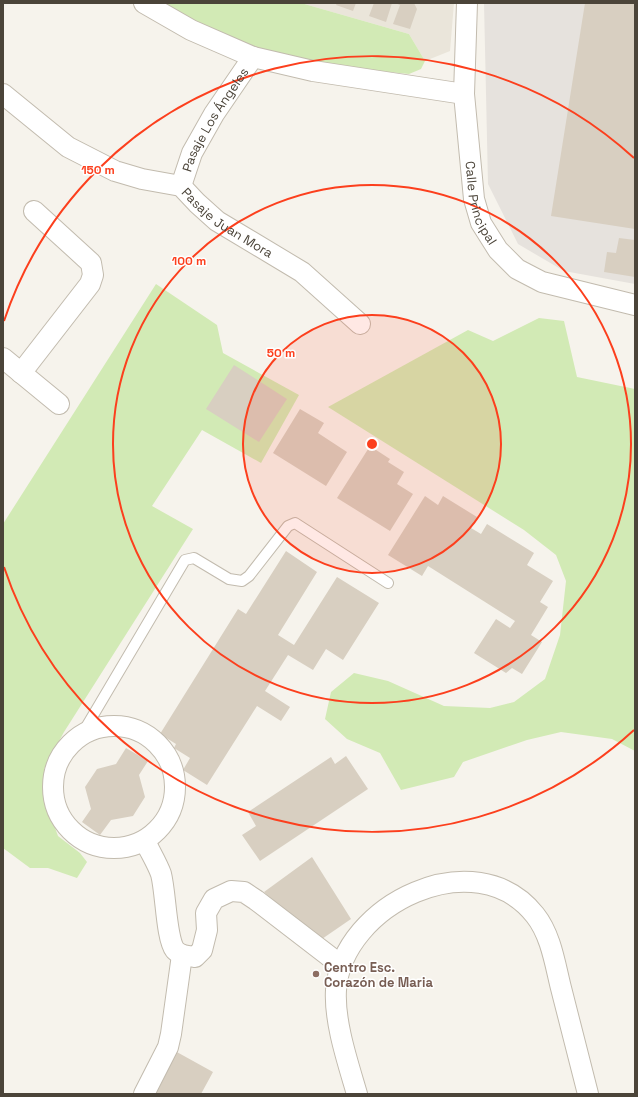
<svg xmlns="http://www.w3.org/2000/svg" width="638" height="1097" font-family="'Space Grotesk',sans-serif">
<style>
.residential{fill:#eae5da}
.industrial{fill:#e6e2dd}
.green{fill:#d2eab5}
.building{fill:#d8cfc1}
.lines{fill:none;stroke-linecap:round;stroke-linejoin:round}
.lane-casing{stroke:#c2bbae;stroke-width:12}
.street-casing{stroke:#c2bbae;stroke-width:22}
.lane{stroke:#fff;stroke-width:10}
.street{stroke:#fff;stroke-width:20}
.ring{fill:none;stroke:#fc3f1d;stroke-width:2}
.education-dot{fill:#8d6e63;stroke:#fff;stroke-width:1.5}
.labels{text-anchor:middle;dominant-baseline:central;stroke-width:3;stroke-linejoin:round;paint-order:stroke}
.street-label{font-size:13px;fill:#4b4439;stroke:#fff}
.education-label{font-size:13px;font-weight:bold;fill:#785e54;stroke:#fff;text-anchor:start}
.centre{fill:#fc3f1d;stroke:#fff;stroke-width:2}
.ring-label{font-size:12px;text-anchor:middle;font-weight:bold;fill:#fc3f1d;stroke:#fff;stroke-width:3;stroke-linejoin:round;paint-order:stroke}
</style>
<rect width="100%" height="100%" fill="#f6f3ec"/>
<path class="residential" d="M 301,3 L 454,3 L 450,51 L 425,61 L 409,34 Z"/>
<path class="industrial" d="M 484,3 L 635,3 L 635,284 L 564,271 L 518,244 L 488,184 Z"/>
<path class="green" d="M 158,3 L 301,3 L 409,34 L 425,61 L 421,69 L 409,74 L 317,65 L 240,47 Z
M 156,284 L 217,325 L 223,353 L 299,395 L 261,463 L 202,430 L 152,506 L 193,529 L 64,732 L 44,769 L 46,803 L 58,836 L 80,853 L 87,862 L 77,878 L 48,868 L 30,868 L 3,848 L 3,524 Z
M 539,318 L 564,321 L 577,377 L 635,389 L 635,751 L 612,739 L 561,732 L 527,740 L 463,762 L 454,777 L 401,790 L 380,753 L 347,739 L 325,719 L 331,692 L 354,673 L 388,681 L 444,706 L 490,708 L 514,702 L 545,679 L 560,635 L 566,581 L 556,555 L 524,530 L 328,407 L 468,330 L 493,341 Z"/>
<path class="building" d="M 337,3 L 356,3 L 353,11 L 336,5 Z
M 374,3 L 392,3 L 386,22 L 369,16 Z
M 395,3 L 414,3 L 417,9 L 410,29 L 393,24 L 400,5 Z
M 585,3 L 635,3 L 635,229 L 551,216 Z
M 619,238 L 635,240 L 635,277 L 604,272 L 607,252 L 616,253 Z
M 234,365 L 287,399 L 259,442 L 206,409 Z
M 300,409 L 324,423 L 318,433 L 347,452 L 326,486 L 273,453 Z
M 370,446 L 390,459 L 388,462 L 404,472 L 397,484 L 413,494 L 390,531 L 337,498 Z
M 425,496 L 438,505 L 443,496 L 477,517 L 471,528 L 481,534 L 487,524 L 534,553 L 527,565 L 553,581 L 540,602 L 548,607 L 531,635 L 542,642 L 522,674 L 512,668 L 506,673 L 474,653 L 496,619 L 510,628 L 515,621 L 428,566 L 422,576 L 388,555 Z
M 286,551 L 317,572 L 278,635 L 294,645 L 337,577 L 379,603 L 343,660 L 326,649 L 313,670 L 288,655 L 265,691 L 290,707 L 281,721 L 257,706 L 207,785 L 183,770 L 190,758 L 174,748 L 176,744 L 160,734 L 238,609 L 246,614 Z
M 126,748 L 148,761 L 139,775 L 145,797 L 133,816 L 111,820 L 100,835 L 82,822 L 91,809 L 85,787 L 97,769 L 116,764 Z
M 346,756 L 368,789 L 260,861 L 242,835 L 256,826 L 248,812 L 331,757 L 335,764 Z
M 312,857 L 351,919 L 319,941 L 264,892 Z
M 175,1051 L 213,1072 L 201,1094 L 151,1094 Z"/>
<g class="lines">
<g class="lane-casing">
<path id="lane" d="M 82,734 L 185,560 L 194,558 L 229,579 L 242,581 L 249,576 L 288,526 L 295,523 L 388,583"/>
</g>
<g class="street-casing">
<g id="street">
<path d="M 144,3 L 191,30 L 253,57 L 313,71 L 464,94"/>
<path id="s1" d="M 467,3 L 464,94 L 474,199 L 481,223 L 498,250 L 517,269 L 542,282 L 635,305"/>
<path id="s2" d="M 3,94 L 68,147 L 115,171 L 142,179 L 181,186 L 197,203 L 217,221 L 302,272 L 360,324"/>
<path id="s3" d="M 181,186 L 192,153 L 214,114 L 253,57"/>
<path d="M 3,358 L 59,404"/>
<path d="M 21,373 L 90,284 L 93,275 L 91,263 L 34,211"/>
<circle cx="114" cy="787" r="61"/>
<path d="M 145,841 C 150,852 157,863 161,874 C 166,893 166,938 175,950 C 181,956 187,956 195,957 L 202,950 L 207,930 L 206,913 L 214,899 L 231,891 L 244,892 L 256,900 L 342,966"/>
<path d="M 144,1094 L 168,1047 L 171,1034 L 182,955"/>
<path d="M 357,1094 C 348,1063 334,1022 336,990 C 342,904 476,840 535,915 C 551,935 555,964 561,988 C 570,1023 579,1059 588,1094"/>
</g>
</g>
<use href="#lane" class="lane"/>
<use href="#street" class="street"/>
</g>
<circle cx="372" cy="444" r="129" fill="#fc3f1d" fill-opacity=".12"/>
<g class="ring">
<circle cx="372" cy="444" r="129"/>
<circle cx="372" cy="444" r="259"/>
<path d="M634 730A388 388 0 0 1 4 567M4 321A388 388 0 0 1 634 158"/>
</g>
<circle class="education-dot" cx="316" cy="974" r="4"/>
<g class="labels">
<g class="street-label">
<text stroke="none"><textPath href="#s3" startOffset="75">Pasaje Los Ángeles</textPath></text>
<text stroke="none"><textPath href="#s1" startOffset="202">Calle Principal</textPath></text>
<text stroke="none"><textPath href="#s2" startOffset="264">Pasaje Juan Mora</textPath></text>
</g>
<g class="education-label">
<text x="324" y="967">Centro Esc.<tspan x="324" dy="15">Corazón de Maria</tspan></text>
</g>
</g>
<circle cx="372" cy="444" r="6" class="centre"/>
<g class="ring-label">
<text x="98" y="174">150 m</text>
<text x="189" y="265">100 m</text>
<text x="281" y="357">50 m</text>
</g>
<rect width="638" height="1097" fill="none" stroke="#4b4439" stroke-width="8"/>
</svg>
